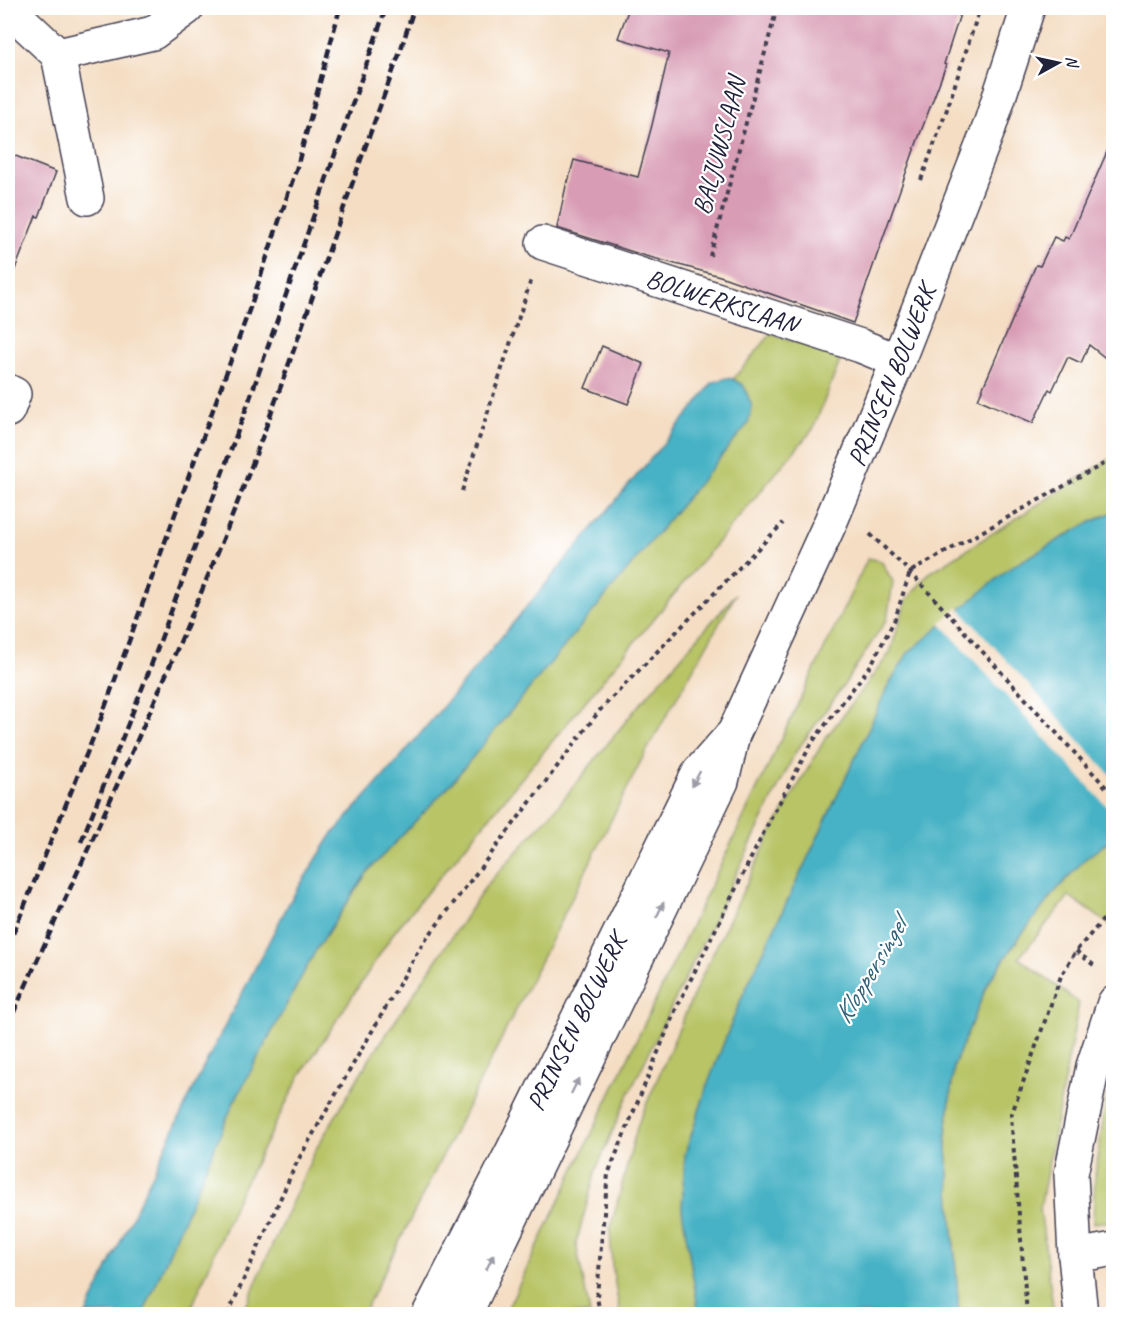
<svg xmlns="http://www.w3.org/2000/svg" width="1121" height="1322" font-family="Caveat,sans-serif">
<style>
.green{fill:#b8c466;stroke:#6d7350;stroke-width:1.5}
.water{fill:#47b2c5;stroke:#346a80;stroke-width:1.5}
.pier{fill:#f4ddc3}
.building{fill:#d89cb4}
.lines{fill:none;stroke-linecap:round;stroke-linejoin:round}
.minor-casing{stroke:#423e4f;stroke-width:36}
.major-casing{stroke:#423e4f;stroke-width:36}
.path{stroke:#423e4f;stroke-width:4;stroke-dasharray:4.5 4.5;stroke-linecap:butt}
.minor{stroke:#fff;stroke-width:33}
.major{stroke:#fff;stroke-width:33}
.rail{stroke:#22223b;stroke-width:4.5;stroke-dasharray:9 4.5;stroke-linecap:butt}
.oneway{fill:#9c9ca7}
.labels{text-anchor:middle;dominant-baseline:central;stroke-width:4.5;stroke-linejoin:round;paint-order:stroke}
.street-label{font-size:26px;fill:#22223b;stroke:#fff}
.water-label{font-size:27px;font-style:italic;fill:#336379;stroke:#fff}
</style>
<rect width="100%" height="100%" fill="#fff"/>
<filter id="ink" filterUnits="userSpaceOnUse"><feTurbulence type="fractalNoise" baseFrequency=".0167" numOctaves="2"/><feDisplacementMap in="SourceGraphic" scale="12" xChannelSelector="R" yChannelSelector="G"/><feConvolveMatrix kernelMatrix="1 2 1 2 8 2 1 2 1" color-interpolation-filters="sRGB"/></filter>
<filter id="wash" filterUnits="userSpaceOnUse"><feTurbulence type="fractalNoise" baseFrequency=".008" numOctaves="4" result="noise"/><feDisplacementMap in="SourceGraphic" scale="24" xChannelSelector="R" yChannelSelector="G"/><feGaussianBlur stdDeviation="1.35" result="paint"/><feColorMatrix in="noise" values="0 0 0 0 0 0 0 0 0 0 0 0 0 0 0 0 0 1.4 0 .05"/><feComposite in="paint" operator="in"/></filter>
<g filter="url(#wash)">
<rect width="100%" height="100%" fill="#f4ddc3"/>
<path class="green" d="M 771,334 L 842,356 L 813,429 L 695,569 L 395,931 L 300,1076 L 237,1199 L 189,1314 L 143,1314 L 234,1102 L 316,950 L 368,871 L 448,787 L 747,424 L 752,407 L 744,386 L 733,379 Z
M 1113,457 L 1113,512 L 1085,525 L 887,688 L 865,737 L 741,999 L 709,1081 L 685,1154 L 682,1209 L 699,1314 L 620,1314 L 612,1265 L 610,1230 L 638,1124 L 699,982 L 769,837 L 825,739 L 890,653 L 906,601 L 928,574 Z
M 868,558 L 881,561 L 893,582 L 887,619 L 844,685 L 795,753 L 625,1102 L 596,1170 L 576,1244 L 590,1314 L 505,1314 Z
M 736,594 L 643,757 L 363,1314 L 243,1314 L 266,1259 L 316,1149 L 365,1066 L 486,886 L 557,807 L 634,711 Z
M 1113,838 L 1113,927 L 1069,896 L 1019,958 L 1079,1003 L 1040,1208 L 1054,1314 L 959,1314 L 946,1135 L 954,1065 L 988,983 L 1015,943 L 1052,895 L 1085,859 Z
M 1113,1072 L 1113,1221 L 1093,1223 L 1095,1175 L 1106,1100 Z"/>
<path class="water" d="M 726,378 L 733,379 L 744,386 L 752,407 L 748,424 L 448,787 L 368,871 L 316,950 L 234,1102 L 143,1314 L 86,1314 L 203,1068 L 290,901 L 331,836 L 399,759 L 695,406 L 712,383 Z
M 1113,512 L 1113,838 L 1085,859 L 1052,895 L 1015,943 L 988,983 L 954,1065 L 946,1135 L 959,1314 L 699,1314 L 682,1209 L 685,1154 L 709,1081 L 741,999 L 865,737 L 887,688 L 908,653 L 1011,567 L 1085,525 Z"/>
<path class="pier" d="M 958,607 L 1113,778 L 1113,813 L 940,623 Z"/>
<g id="blocks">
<path class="building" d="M 629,8 L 962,8 L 944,64 L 946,65 L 914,150 L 853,323 L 720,276 L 646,256 L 557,228 L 567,181 L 568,182 L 574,160 L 638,177 L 652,125 L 669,53 L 618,38 Z
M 1113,138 L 1113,364 L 1089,345 L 1081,363 L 1068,357 L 1052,391 L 1049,389 L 1033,423 L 978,399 L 1036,265 L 1040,266 L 1054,237 L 1063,241 L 1065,237 L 1069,239 Z
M 8,153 L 56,172 L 39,217 L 36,216 L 10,282 L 8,281 Z
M 602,346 L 644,364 L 628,404 L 585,388 Z"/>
</g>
</g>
<g filter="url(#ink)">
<use href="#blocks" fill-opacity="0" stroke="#423e4f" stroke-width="1.5"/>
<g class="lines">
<g class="minor-casing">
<g id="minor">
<path d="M 8,8 L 58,55 L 87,198"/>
<path d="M 58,55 L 153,33 L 187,8"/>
<path id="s1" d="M 543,243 L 861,346 L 898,361"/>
<path d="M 8,391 L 14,394 L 8,410"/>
<path d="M 1075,1256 L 1114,1249"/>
<path d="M 1081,1314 L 1075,1256 L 1071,1174 L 1093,1066 L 1114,1003"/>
</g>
</g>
<g class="major-casing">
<g id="major">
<path id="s2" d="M 429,1314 L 513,1150 L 699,772 L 731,736"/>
<path id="s3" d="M 465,1314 L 722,781 L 733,735 L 831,521 L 898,361 L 989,128 L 1028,8"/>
</g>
</g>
<path class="path" d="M 921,180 L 946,112 L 980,8
M 710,256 L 777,8
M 462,491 L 531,280
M 870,534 L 910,572 L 1114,796
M 1076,951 L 1096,967
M 228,1314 L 297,1162 L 421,946 L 600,710 L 783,523
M 600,1314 L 597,1297 L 602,1233 L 608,1174 L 675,1011 L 771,818 L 813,741 L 871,665 L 895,619 L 910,572 L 1114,458
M 1027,1314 L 1011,1116 L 1061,976 L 1076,951 L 1114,907"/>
<use href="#minor" class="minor"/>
<use href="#major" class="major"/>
<path class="rail" d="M 81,842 L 149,671 L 250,398 L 386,8
M 8,946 L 100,721 L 252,302 L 297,167 L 340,8
M 8,1025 C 80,865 155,707 221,544 C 286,383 338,217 399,55 L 414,8"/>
</g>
<defs><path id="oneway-solid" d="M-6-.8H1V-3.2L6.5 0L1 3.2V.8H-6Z" transform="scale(1.5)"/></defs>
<g class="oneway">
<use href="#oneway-solid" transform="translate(696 779) rotate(118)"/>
<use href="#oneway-solid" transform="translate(660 910) rotate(-64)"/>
<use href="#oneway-solid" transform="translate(575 1086) rotate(-64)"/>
<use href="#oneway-solid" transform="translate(490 1262) rotate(-64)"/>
</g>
</g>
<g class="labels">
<g class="street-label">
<text transform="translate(719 146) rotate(-75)">BALJUWSLAAN</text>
<text stroke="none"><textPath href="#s1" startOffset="188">BOLWERKSLAAN</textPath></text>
<text stroke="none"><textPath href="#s3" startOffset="1032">PRINSEN BOLWERK</textPath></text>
<text stroke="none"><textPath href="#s2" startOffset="327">PRINSEN BOLWERK</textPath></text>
</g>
<g class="water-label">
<text transform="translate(870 971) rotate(-59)">Kloppersingel</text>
</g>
</g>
<rect width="1121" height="1322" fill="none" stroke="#fff" stroke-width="30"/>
<g transform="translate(1058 63) rotate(82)" stroke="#ffffff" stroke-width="4.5" paint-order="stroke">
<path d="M0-4.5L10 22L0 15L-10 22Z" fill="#22223b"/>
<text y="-9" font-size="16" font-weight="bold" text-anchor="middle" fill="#22223b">N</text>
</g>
</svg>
